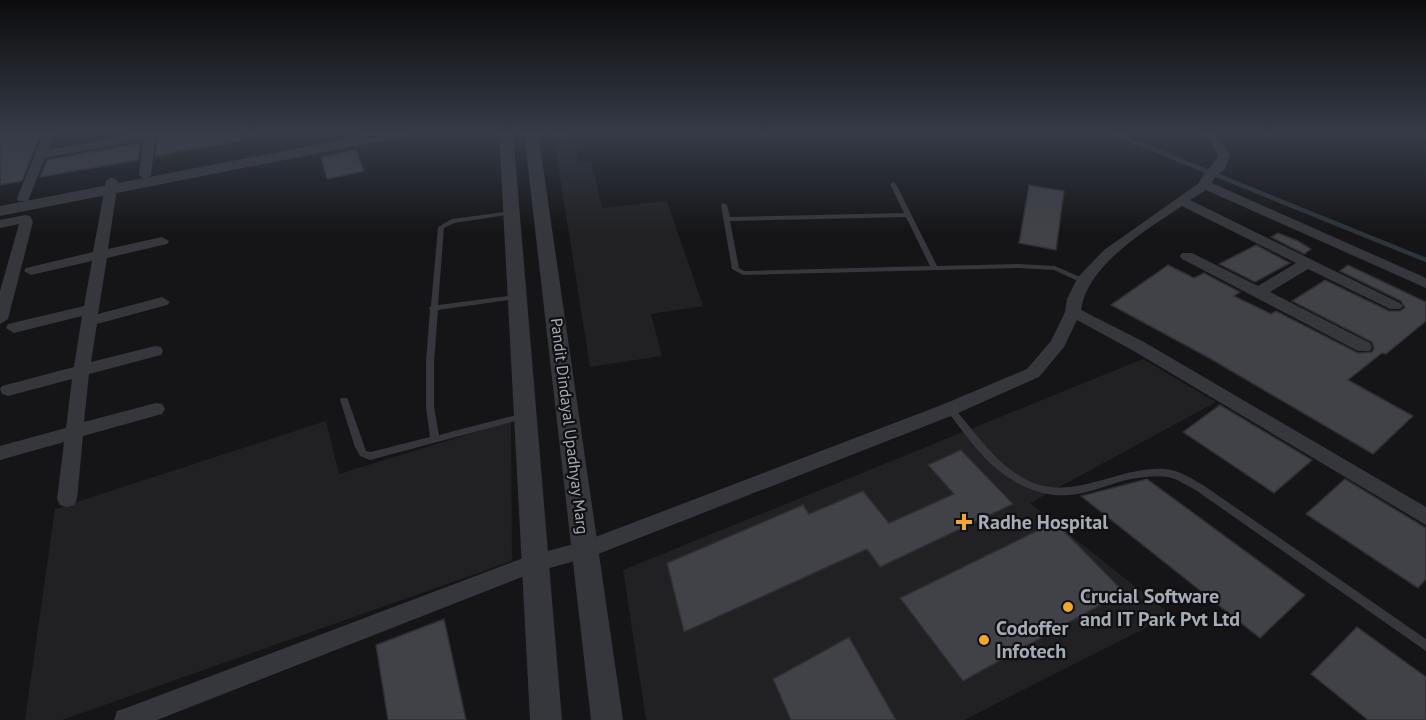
<svg xmlns="http://www.w3.org/2000/svg" width="1426" height="720" font-family="'PT Sans',sans-serif">
<style>
.built{fill:#212124}
.lines{fill:none;stroke-linecap:round;stroke-linejoin:round}
.stream{stroke:#2b353b;stroke-width:4.5}
.building{fill:#414247;stroke:#2f2f33;stroke-width:1.5}
.service{fill:#36373c;fill-rule:evenodd}
.minor{fill:#36373c;fill-rule:evenodd}
.tertiary{fill:#36373c;fill-rule:evenodd}
.poi-dot{fill:#f4a72f;stroke:#101012;stroke-width:2}
.labels{text-anchor:middle;dominant-baseline:central;stroke-width:4.5;stroke-linejoin:round;paint-order:stroke}
.street-label{font-size:16px;fill:#a6acb7;stroke:#101012}
.near-poi-label{font-size:20px;font-weight:bold;fill:#a6acb7;stroke:#101012;text-anchor:start}
</style>
<rect width="100%" height="100%" fill="#151517"/>
<path class="built" d="M 553,132 L 573,132 L 579,162 L 591,161 L 602,208 L 667,201 L 703,306 L 651,314 L 662,356 L 590,367 Z
M 1143,359 L 1216,402 L 1030,503 L 1171,615 L 964,720 L 646,720 L 623,570 Z
M 326,421 L 339,474 L 511,421 L 512,561 L 62,720 L 25,720 L 55,509 Z"/>
<g class="lines">
<path class="stream" d="M 1110,132 L 1426,260"/>
</g>
<path class="building" d="M 0,132 L 41,132 L 22,181 L 0,185 Z
M 161,132 L 240,132 L 241,141 L 155,156 L 158,137 L 161,136 Z
M 140,143 L 138,160 L 40,177 L 47,160 Z
M 356,150 L 364,171 L 327,179 L 321,157 Z
M 1029,185 L 1064,191 L 1056,250 L 1019,243 Z
M 1278,233 L 1298,241 L 1311,249 L 1304,254 L 1271,237 Z
M 1256,245 L 1290,263 L 1255,282 L 1219,264 Z
M 1168,265 L 1194,278 L 1204,273 L 1240,292 L 1234,296 L 1271,314 L 1276,311 L 1358,353 L 1372,352 L 1374,348 L 1372,342 L 1292,301 L 1325,280 L 1389,311 L 1400,311 L 1405,308 L 1401,301 L 1340,271 L 1348,265 L 1426,302 L 1426,321 L 1386,354 L 1382,353 L 1348,380 L 1413,416 L 1373,454 L 1211,359 L 1111,305 Z
M 1220,405 L 1312,460 L 1274,493 L 1183,432 Z
M 961,450 L 1013,504 L 880,567 L 867,549 L 684,632 L 667,563 L 803,505 L 809,514 L 863,491 L 889,523 L 954,494 L 928,465 Z
M 1147,479 L 1305,595 L 1260,638 L 1081,496 Z
M 1345,479 L 1426,528 L 1426,579 L 1418,588 L 1306,514 Z
M 1055,522 L 1124,592 L 963,681 L 900,598 Z
M 444,619 L 466,720 L 388,720 L 376,645 Z
M 1357,627 L 1426,677 L 1426,720 L 1368,720 L 1311,674 Z
M 849,637 L 896,720 L 791,720 L 773,679 Z"/>
<g class="lines">
<path class="service" d="M 893,182 L 896,184 L 937,266 L 1018,264 L 1055,266 L 1087,280 L 1083,282 L 1080,282 L 1054,270 L 1018,268 L 743,275 L 732,269 L 721,205 L 722,204 L 724,203 L 727,205 L 730,217 L 904,213 L 890,184 ZM 906,217 L 930,266 L 744,271 L 739,268 L 730,221 Z
M 511,211 L 513,212 L 513,214 L 454,223 L 444,228 L 438,305 L 516,295 L 520,297 L 516,299 L 438,310 L 434,361 L 434,407 L 439,435 L 524,413 L 527,414 L 528,416 L 527,418 L 370,460 L 360,456 L 355,447 L 340,400 L 341,398 L 347,398 L 348,400 L 366,451 L 371,452 L 430,437 L 426,407 L 426,361 L 430,310 L 429,308 L 431,306 L 438,227 L 452,219 Z
M 950,406 L 953,407 C 976,433 996,465 1029,481 C 1074,502 1118,466 1165,469 C 1179,470 1192,479 1203,485 L 1426,639 L 1426,651 L 1197,491 C 1188,486 1178,479 1168,477 C 1156,475 1143,477 1131,479 C 1116,482 1102,488 1087,492 C 1053,501 1025,491 998,470 C 978,454 963,431 947,411 L 946,409 L 947,407 Z"/>
<path class="minor" d="M 44,132 L 55,132 L 48,150 L 144,132 L 156,132 L 151,175 L 145,179 L 139,175 L 143,140 L 45,158 L 29,198 L 28,201 L 18,201 L 17,198 Z
M 355,132 L 367,132 L 367,133 L 361,136 Z
M 1203,132 L 1214,132 L 1230,155 L 1225,169 L 1214,178 L 1212,183 L 1426,278 L 1426,288 L 1206,190 L 1190,200 L 1400,303 L 1403,306 L 1400,309 L 1390,309 L 1308,269 L 1270,292 L 1370,343 L 1372,347 L 1370,351 L 1358,351 L 1182,259 L 1180,256 L 1182,253 L 1192,253 L 1258,286 L 1296,263 L 1182,206 C 1146,230 1087,265 1081,310 L 1144,342 L 1426,507 L 1426,525 L 1132,350 L 1077,320 L 1064,347 L 1039,377 L 956,414 L 593,556 L 535,572 L 157,720 L 114,720 L 117,711 L 126,708 L 526,557 L 585,541 L 944,404 L 1027,369 L 1051,341 L 1065,312 L 1067,299 L 1078,277 L 1104,250 L 1199,183 C 1204,171 1213,167 1218,155 Z
M 112,177 L 118,181 L 108,249 L 162,237 L 169,241 L 167,244 L 107,258 L 98,314 L 162,297 L 170,302 L 167,305 L 97,324 L 91,362 L 155,346 L 161,347 L 163,351 L 161,355 L 89,374 L 84,422 L 156,403 L 162,404 L 165,409 L 162,414 L 83,436 L 77,499 L 74,505 L 67,507 L 60,505 L 57,499 L 64,442 L 0,460 L 0,446 L 66,428 L 72,379 L 8,396 L 2,394 L 0,389 L 2,386 L 74,367 L 82,316 L 14,333 L 6,328 L 8,324 L 84,306 L 92,261 L 31,275 L 24,271 L 26,268 L 93,252 L 106,181 Z
M 25,215 L 30,216 L 33,222 L 8,319 L 0,324 L 0,291 L 19,224 L 0,228 L 0,220 Z"/>
<path class="tertiary" d="M 381,132 L 413,132 L 406,136 L 0,216 L 0,206 Z
M 499,132 L 513,132 L 562,720 L 530,720 Z
M 524,132 L 538,132 L 623,720 L 591,720 Z"/>
</g>
<linearGradient id="sky" x2="0" y2="1"><stop stop-color="#0c0c0d"/><stop offset="0.57" stop-color="#353b47"/><stop offset="1" stop-color="#353b47" stop-opacity="0"/></linearGradient>
<rect width="1426" height="233" fill="url(#sky)"/>
<g class="poi-dot">
<path d="M961 513h6v6h6v6h-6v6h-6v-6h-6v-6h6z"/>
<circle cx="1068" cy="607" r="6"/>
<circle cx="984" cy="640" r="6"/>
</g>
<g class="labels">
<g class="street-label">
<text transform="translate(570 426) rotate(83)">Pandit Dindayal Upadhyay Marg</text>
</g>
<g class="near-poi-label">
<text x="978" y="522">Radhe Hospital</text>
<text x="1080" y="596">Crucial Software<tspan x="1080" dy="23">and IT Park Pvt Ltd</tspan></text>
<text x="996" y="628">Codoffer<tspan x="996" dy="23">Infotech</tspan></text>
</g>
</g>
</svg>
